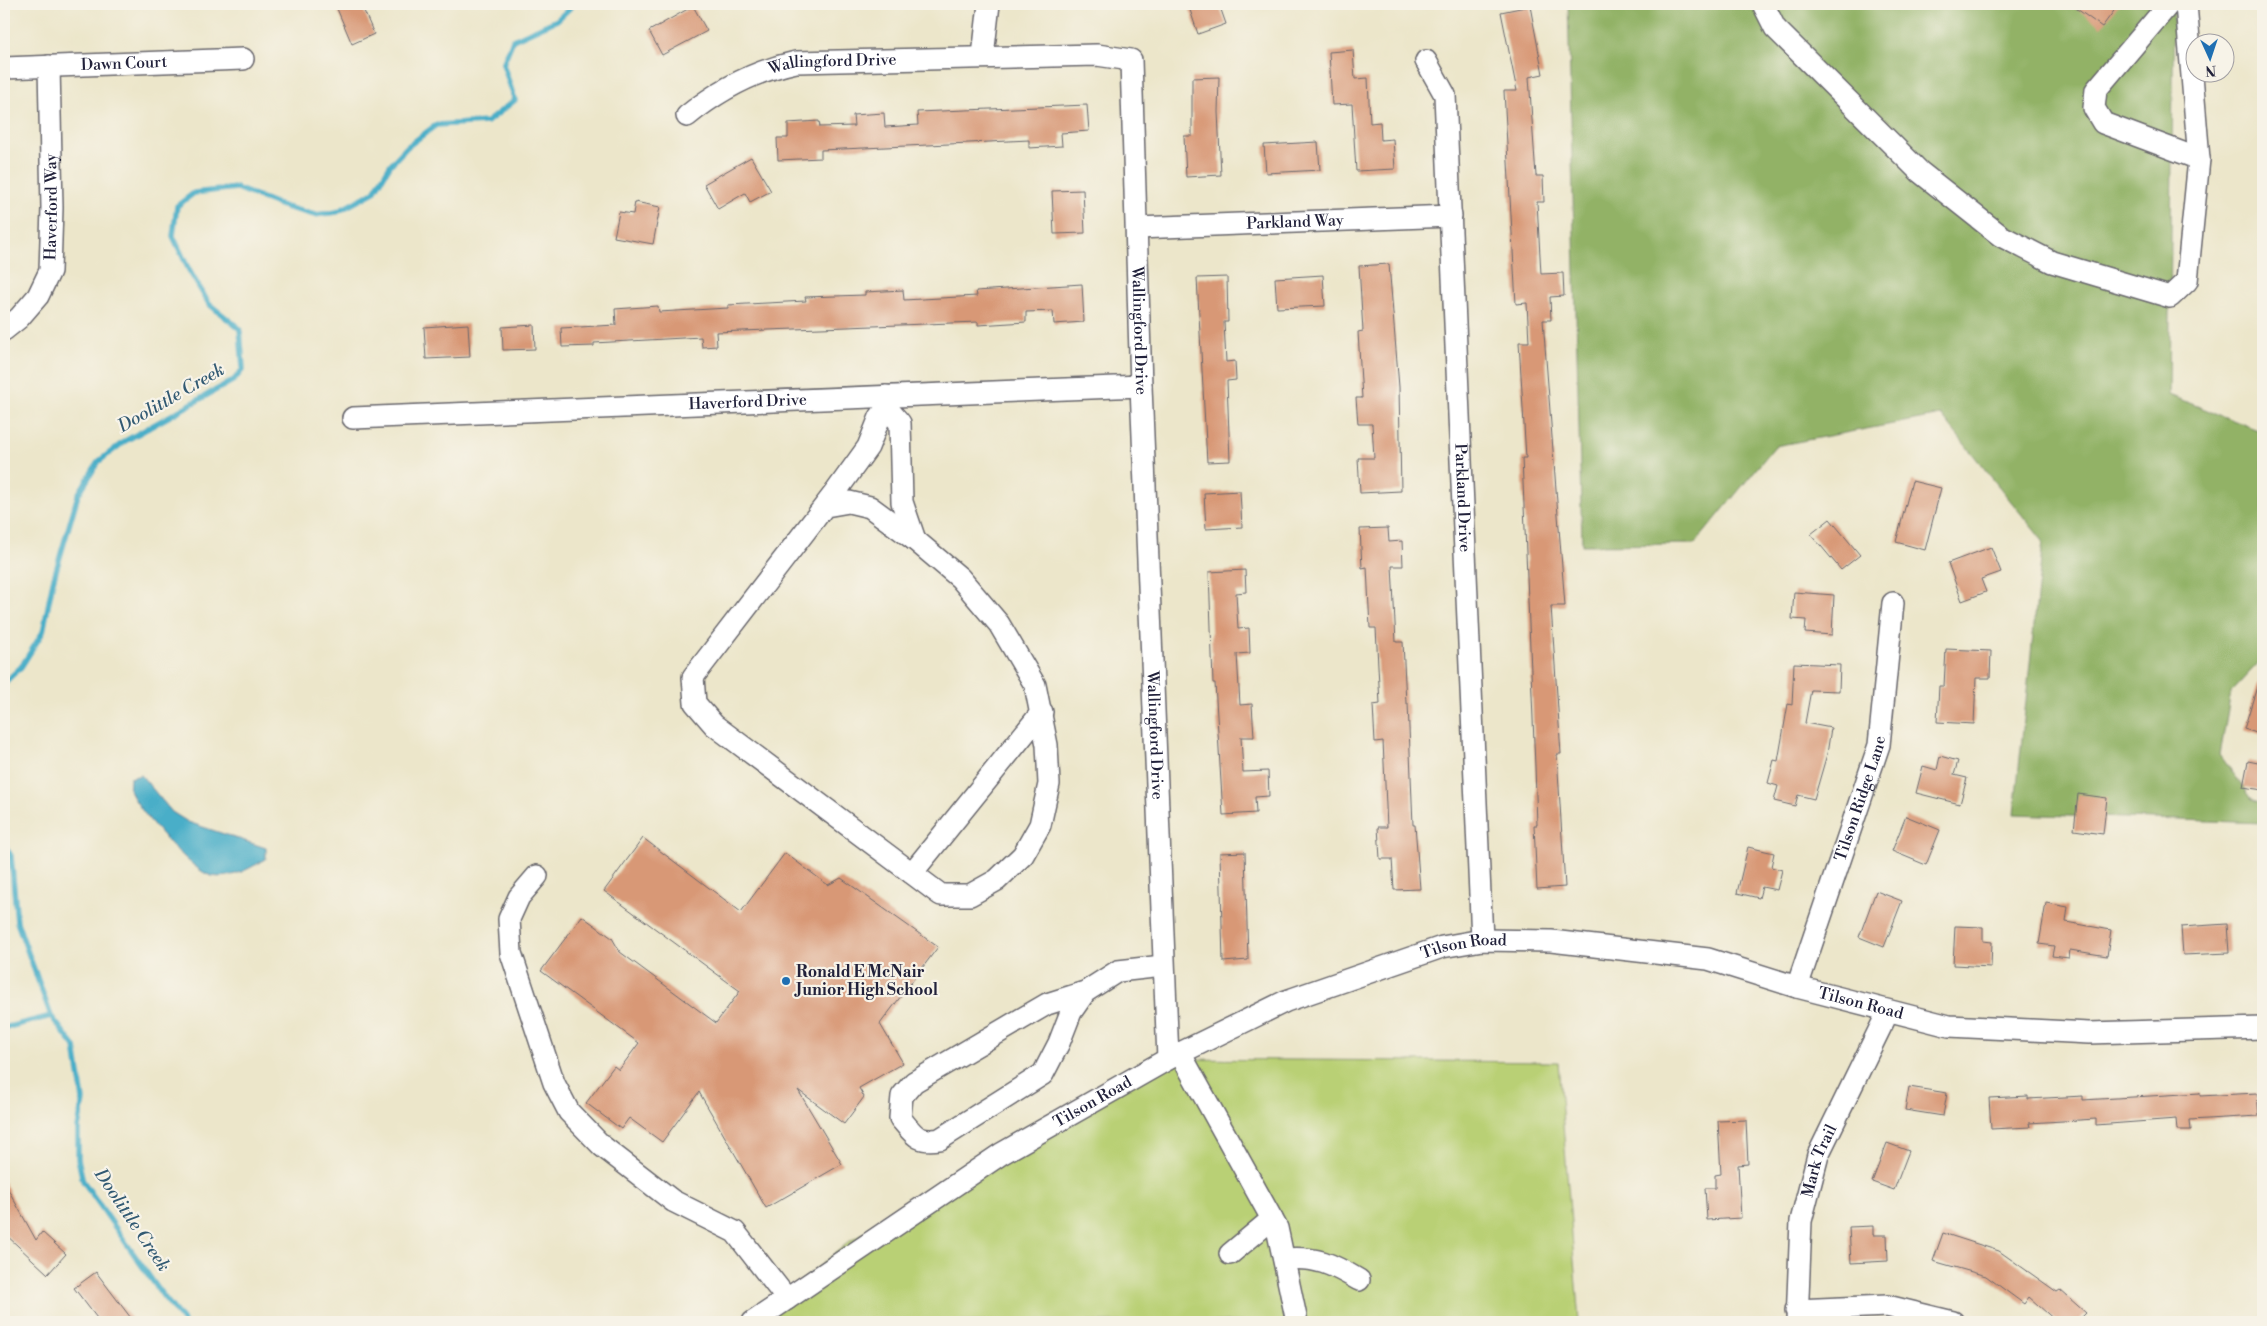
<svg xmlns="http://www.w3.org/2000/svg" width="2267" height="1326" font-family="'Libre Bodoni',serif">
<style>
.green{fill:#b9d075;stroke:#6e7958}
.forest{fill:#92b266;stroke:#5a6a50}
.water{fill:#49aec8;stroke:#366882}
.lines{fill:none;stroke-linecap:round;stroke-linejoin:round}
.stream{stroke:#49aec8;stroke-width:5.5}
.building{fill:#d89876}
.minor-casing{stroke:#69676d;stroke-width:24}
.minor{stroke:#fff;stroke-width:21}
.poi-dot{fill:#1f6fb2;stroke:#f7f3e8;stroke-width:2}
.labels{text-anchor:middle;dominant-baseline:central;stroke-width:4.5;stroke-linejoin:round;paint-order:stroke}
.street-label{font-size:16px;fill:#22223b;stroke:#f7f3e8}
.poi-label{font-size:16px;font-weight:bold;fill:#22223b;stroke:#f7f3e8;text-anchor:start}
.water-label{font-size:18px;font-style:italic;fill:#325a73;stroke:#f7f3e8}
</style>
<rect width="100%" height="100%" fill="#f7f3e8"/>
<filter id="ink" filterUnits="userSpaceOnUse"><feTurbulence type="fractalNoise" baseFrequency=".02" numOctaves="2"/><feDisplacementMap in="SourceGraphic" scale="10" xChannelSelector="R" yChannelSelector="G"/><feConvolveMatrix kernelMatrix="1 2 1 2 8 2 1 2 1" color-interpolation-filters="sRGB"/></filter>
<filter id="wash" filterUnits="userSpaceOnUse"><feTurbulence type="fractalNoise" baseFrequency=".0096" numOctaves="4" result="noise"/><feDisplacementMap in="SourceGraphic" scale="20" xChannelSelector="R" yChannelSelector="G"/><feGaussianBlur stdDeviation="1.12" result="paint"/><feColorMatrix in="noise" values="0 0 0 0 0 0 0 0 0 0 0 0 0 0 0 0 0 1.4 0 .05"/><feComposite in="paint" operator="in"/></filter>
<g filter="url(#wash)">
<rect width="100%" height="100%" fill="#ece6ca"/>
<path class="green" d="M 1171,1059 L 1558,1062 L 1579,1322 L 752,1322 L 850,1241 L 1046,1124 Z"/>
<path class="forest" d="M 1568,4 L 2174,4 L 2169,395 L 2263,432 L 2263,658 L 2231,692 L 2220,755 L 2252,799 L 2263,804 L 2263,823 L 2014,814 L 2043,541 L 1941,415 L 1775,446 L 1695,544 L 1582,545 Z"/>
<path class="water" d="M 141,775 L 172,812 L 188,822 L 266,848 L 266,859 C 250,868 231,880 212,876 C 193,873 136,809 130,790 C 129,787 130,782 130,778 Z"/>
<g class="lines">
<path class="stream" d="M 4,683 L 21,667 L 43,632 L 53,581 L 78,495 L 98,462 L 125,441 L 234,380 L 243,369 L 240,329 L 209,304 L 189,270 L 173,236 L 177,206 L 194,193 L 236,188 L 285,207 L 315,215 L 337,212 L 374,192 L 391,164 L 407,147 L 436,125 L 487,122 L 515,100 L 503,64 L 513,40 L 557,20 L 574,4
M 4,844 L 11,856 L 17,922 L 51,1016 L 75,1047 L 83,1100 L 78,1128 L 78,1159 L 83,1181 L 163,1296 L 184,1322
M 4,1028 L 51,1016"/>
</g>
<g id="blocks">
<path class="building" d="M 335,4 L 361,4 L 374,34 L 352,44 Z
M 1188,4 L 1219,4 L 1226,24 L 1198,34 Z
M 2070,4 L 2119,4 L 2102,27 Z
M 693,6 L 707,31 L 662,55 L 649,31 Z
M 1530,6 L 1543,74 L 1529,77 L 1536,176 L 1543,176 L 1544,202 L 1537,202 L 1541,274 L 1563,273 L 1564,296 L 1550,297 L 1551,320 L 1543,320 L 1565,606 L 1551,606 L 1561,754 L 1557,754 L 1565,887 L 1537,889 L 1534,825 L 1537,825 L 1535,766 L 1522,458 L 1526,458 L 1519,342 L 1529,342 L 1527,303 L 1516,304 L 1504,91 L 1517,91 L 1501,12 Z
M 1353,50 L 1355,79 L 1368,78 L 1370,123 L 1380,122 L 1381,140 L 1393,139 L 1395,169 L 1356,171 L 1352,104 L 1332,105 L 1329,52 Z
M 1219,77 L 1218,112 L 1221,175 L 1186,177 L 1184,136 L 1192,136 L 1192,78 Z
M 1087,105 L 1089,131 L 1061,133 L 1062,146 L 1029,148 L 1029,140 L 949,144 L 821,150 L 821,158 L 778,160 L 777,138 L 788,138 L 788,123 L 819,121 L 820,127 L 854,126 L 853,115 L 884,113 L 885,127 L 918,125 L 917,112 Z
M 1318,142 L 1320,170 L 1266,173 L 1264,145 Z
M 751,157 L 771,191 L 750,202 L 745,193 L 718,209 L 704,184 Z
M 1083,190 L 1085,233 L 1054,234 L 1052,191 Z
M 635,202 L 660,207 L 653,244 L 614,237 L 619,212 L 633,214 Z
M 1389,264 L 1399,387 L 1401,491 L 1360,493 L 1358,458 L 1374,458 L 1372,424 L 1358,424 L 1356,398 L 1362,398 L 1358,332 L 1363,331 L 1359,266 Z
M 1323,275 L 1325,306 L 1277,308 L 1275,278 Z
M 1227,277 L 1228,322 L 1224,322 L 1226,362 L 1235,361 L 1236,380 L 1227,381 L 1230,461 L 1207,462 L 1197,278 Z
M 1082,284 L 1084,322 L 1054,324 L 1053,311 L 1026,312 L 1026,322 L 978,325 L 978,322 L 716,332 L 717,346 L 702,347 L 701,337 L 594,343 L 594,346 L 562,347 L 561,328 L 616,325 L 615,309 L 658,306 L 659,312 L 728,308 L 728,305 L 806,301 L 805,297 L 865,295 L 865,292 L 903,290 L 904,300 L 977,296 L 976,291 Z
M 468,324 L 470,357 L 426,359 L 424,327 Z
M 534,325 L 535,349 L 503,350 L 502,327 Z
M 1912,481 L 1941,488 L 1925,550 L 1896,542 Z
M 1240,491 L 1242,527 L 1206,529 L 1204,493 Z
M 1830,519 L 1860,555 L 1841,570 L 1811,534 Z
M 1388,528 L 1389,542 L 1402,541 L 1403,566 L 1392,566 L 1396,642 L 1403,642 L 1406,703 L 1408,703 L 1413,825 L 1415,825 L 1420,889 L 1394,890 L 1392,859 L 1380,859 L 1378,827 L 1387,827 L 1383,741 L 1375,742 L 1373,705 L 1380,704 L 1376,628 L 1370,628 L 1367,567 L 1362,568 L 1360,529 Z
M 1991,547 L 2001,572 L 1981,579 L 1986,592 L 1962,601 L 1948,563 Z
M 1245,570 L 1246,592 L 1236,593 L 1238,629 L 1249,628 L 1250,653 L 1237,654 L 1240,705 L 1252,704 L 1254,737 L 1241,737 L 1243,772 L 1268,771 L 1269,796 L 1255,797 L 1256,813 L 1223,815 L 1215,683 L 1213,683 L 1209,572 Z
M 1794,592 L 1834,595 L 1832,635 L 1805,633 L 1806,620 L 1792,619 Z
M 1946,649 L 1991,651 L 1990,678 L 1976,678 L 1974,724 L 1937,722 L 1939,686 L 1944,686 Z
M 1794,663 L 1840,665 L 1839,691 L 1811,690 L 1805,723 L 1831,728 L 1827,754 L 1814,799 L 1798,795 L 1795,806 L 1774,801 L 1778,786 L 1768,783 L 1774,760 L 1778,761 L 1788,704 L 1792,705 Z
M 2260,677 L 2263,677 L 2263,735 L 2244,729 Z
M 1940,756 L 1958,761 L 1954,775 L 1967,778 L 1960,804 L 1916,793 L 1923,766 L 1937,770 Z
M 2248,761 L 2263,764 L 2263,790 L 2243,787 Z
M 2078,794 L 2107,798 L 2103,834 L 2074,830 Z
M 1906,816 L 1940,830 L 1926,865 L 1892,851 Z
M 643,838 L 741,912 L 785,853 L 828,885 L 841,878 L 938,947 L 880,1024 L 903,1063 L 859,1088 L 864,1097 L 844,1124 L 798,1090 L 842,1164 L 766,1208 L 699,1092 L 662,1142 L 629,1118 L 621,1129 L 586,1103 L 614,1066 L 619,1070 L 639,1043 L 541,971 L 582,916 L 612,938 L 620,952 L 716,1023 L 740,991 L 604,891 Z
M 1748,847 L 1774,853 L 1771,867 L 1782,870 L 1777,890 L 1762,887 L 1759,898 L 1737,893 Z
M 1245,852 L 1248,960 L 1223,962 L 1220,853 Z
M 1876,891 L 1902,901 L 1884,947 L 1859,937 Z
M 2046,903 L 2068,907 L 2066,922 L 2111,930 L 2107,956 L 2070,950 L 2069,958 L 2052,956 L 2054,946 L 2039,944 Z
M 2227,924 L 2229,953 L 2183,955 L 2181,927 Z
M 1955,926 L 1983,927 L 1983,941 L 1992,942 L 1991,967 L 1953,965 Z
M 1909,1087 L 1947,1093 L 1943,1116 L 1905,1110 Z
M 2200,1093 L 2200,1096 L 2257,1093 L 2259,1116 L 2190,1120 L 2191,1130 L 2177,1130 L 2176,1119 L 2096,1125 L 2096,1119 L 2029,1123 L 2030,1127 L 1991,1129 L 1989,1098 L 2028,1096 L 2028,1099 L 2083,1096 L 2083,1100 Z
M 1746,1120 L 1748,1164 L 1738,1165 L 1741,1218 L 1707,1220 L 1705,1188 L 1715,1188 L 1715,1175 L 1721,1174 L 1718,1121 Z
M 1887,1143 L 1909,1151 L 1894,1190 L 1872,1182 Z
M 4,1182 L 36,1240 L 42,1232 L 66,1254 L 48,1274 L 4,1233 Z
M 1873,1226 L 1873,1235 L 1887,1235 L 1888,1261 L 1851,1263 L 1849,1227 Z
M 1943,1233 L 1999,1251 L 2057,1292 L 2060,1290 L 2086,1313 L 2077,1322 L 2057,1322 L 2029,1297 L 2024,1304 L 1986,1276 L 1933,1261 Z
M 96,1272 L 134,1322 L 100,1322 L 74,1288 Z"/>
</g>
</g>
<g filter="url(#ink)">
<use href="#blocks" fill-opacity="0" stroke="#69676d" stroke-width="1"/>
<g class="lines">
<g class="minor-casing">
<g id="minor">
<path d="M 1763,4 L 1775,28 L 1920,172 L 2001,236 L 2052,262 L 2170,297 L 2187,281 L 2199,159 L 2103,123 L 2094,108 L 2096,90 L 2169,4"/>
<path d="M 2186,4 L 2199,159"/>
<path d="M 983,56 L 989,4"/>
<path id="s1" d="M 1426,61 L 1445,95 L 1482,940"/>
<path id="s2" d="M 4,68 L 243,59"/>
<path id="s3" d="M 687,116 C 720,89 754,71 796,62 L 1097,55 L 1131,60 L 1141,386 L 1168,1059"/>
<path id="s4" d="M 1137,228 L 1451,216"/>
<path id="s5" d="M 4,330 L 19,318 L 38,296 L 50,271 L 52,208 L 49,66"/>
<path d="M 886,396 L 887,408 L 900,423 L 902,502 L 915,540"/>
<path id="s6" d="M 353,418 L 1141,386"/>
<path d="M 826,506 L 849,502 L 870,507 L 915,540 L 960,578 L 999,624 L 1035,685 L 1047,745 L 1049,784 L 1040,825 L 1023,855 L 997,880 L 970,895 L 941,895 L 714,725 L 695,703 L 693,677 L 837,490 L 868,447 L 880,417 L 887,408"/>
<path d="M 912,873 L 1042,712"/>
<path d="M 537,876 L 519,897 L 509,919 L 511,953 L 554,1083 L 569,1112 L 602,1146 L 673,1201 L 735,1232 L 787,1299"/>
<path id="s7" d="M 1797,987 L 1879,745 L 1893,603"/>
<path d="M 1085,992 L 1071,1012 L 1059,1043 L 1043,1074 L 940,1139 C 916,1143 914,1134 900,1118 L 902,1096 L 914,1082 L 1047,1004 L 1085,992 L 1118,971 L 1163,966"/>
<path d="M 1180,1053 L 1277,1228 L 1297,1322"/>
<path d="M 1230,1254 L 1272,1219"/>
<path d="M 1284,1259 C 1316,1256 1332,1264 1359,1280"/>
<path d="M 1796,1310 L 1887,1306 L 1953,1322"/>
<path id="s8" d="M 753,1322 L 1001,1154 L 1168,1059 L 1286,1001 L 1442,947 L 1482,940 L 1551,941 L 1708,959 L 1797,987 L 1949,1026 L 2089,1033 L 2263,1028"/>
<path id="s9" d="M 1797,1322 L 1801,1221 L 1818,1155 L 1888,1012"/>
</g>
</g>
<use href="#minor" class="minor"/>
</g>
</g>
<circle class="poi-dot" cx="786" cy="981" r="5"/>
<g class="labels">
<g class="street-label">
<text stroke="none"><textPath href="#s2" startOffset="120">Dawn Court</textPath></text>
<text stroke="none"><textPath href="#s3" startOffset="159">Wallingford Drive</textPath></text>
<text stroke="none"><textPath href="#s5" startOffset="140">Haverford Way</textPath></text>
<text stroke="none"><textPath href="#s4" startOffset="158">Parkland Way</textPath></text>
<text stroke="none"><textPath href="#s3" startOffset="729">Wallingford Drive</textPath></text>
<text stroke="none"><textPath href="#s6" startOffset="395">Haverford Drive</textPath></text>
<text stroke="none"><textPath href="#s1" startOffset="442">Parkland Drive</textPath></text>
<text stroke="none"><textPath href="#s3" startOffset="1134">Wallingford Drive</textPath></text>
<text stroke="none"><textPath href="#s7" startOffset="199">Tilson Ridge Lane</textPath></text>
<text stroke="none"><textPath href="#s8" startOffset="810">Tilson Road</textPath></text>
<text stroke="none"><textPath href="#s8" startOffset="1215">Tilson Road</textPath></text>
<text stroke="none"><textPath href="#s8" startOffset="405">Tilson Road</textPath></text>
<text stroke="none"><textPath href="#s9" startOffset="164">Mark Trail</textPath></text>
</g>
<g class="poi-label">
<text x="796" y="972">Ronald E McNair<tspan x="796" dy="18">Junior High School</tspan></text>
</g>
<g class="water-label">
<text transform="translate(171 398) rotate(-30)">Doolittle Creek</text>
<text transform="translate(132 1220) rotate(56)">Doolittle Creek</text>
</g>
</g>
<rect width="2267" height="1326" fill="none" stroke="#f7f3e8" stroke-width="20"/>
<g transform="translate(2210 58) rotate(177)"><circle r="24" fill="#f7f3e8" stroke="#a29fa3"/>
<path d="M0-4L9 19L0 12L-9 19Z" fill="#1f6fb2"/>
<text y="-8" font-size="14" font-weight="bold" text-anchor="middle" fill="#22223b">N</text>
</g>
</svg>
